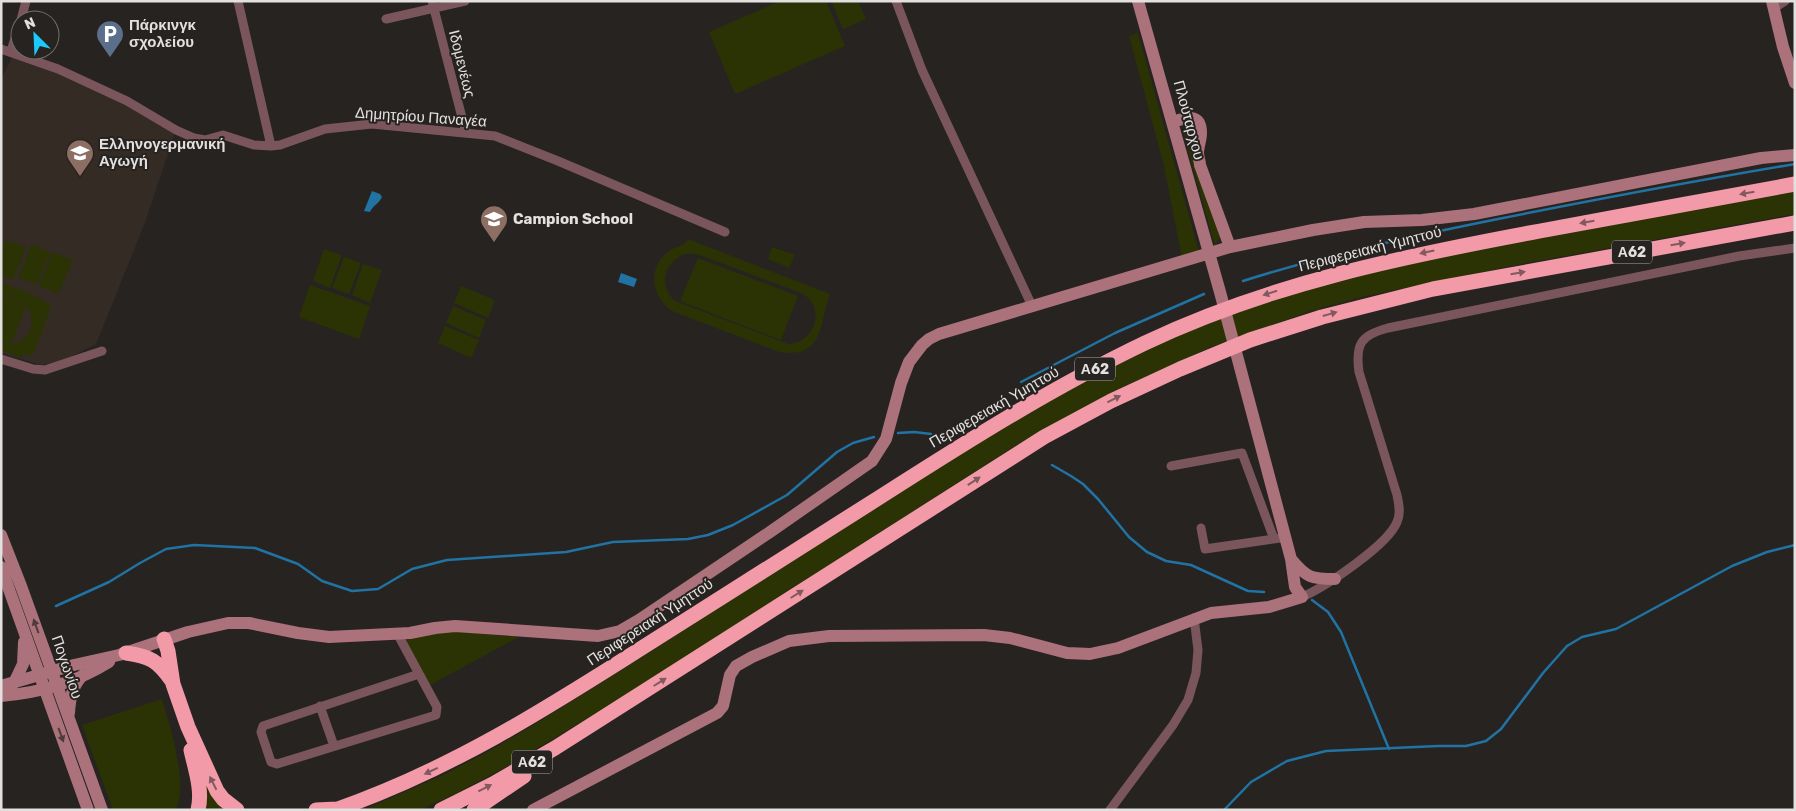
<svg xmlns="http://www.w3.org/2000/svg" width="1796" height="811" font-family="Rubik,sans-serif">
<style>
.built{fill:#342b25}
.green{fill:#2b3305;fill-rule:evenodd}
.water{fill:#2073a3}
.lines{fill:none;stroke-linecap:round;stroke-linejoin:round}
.stream{stroke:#2073a3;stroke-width:2.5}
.street{stroke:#7a565c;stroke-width:9}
.secondary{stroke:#ab727b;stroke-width:12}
.highway{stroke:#f29aa8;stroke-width:15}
.oneway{fill:#82595e}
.oneway2{fill:#4f3b3c}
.labels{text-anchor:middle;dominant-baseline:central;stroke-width:4;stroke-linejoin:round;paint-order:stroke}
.shield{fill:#272321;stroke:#aba8a6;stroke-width:1}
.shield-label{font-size:14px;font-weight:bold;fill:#e3e1df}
.poi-label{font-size:15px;font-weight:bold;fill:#e3e1df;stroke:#272321;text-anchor:start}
.street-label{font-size:15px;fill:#e3e1df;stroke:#272321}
</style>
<rect width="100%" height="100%" fill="#272321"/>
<path class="built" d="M 15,52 L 58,69 L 176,130 L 144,225 L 96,344 L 62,361 L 41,365 L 1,353 L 1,79 Z"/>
<path class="green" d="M 780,1 L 826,1 L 845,46 L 735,94 L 709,32 Z
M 831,1 L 858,1 L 866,19 L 843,29 Z
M 1138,33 L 1199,252 L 1182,258 L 1164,166 L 1129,36 Z
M 1183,132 C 1189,131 1192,133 1194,139 L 1220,236 L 1215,246 Z
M 1795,190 L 1795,214 L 1521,264 L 1362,297 L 1311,311 L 1211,347 L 1114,391 L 1021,442 L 608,706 L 504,768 L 453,795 L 420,810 L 363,810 L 443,775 L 493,749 L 540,721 L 641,658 L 915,480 L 1103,370 L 1201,325 L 1304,289 L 1410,262 Z
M 688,239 L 830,294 C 819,323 825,359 779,352 L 672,311 C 651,296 647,267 669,251 C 675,246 684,247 688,239 ZM 685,254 L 695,254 L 700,255 L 803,294 C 826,308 815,343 788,344 L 675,301 C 658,286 664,262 685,254 Z
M 6,240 L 26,247 L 13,280 L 1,275 L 1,249 Z
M 32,244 L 50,252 L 37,285 L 18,277 Z
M 772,247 L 795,255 L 789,268 L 768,259 Z
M 324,249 L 342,255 L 330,288 L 313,281 Z
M 52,252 L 73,260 L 58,294 L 39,286 Z
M 344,257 L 361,263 L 349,294 L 332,288 Z
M 698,258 L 798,296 L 781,340 L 680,301 Z
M 363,264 L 382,270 L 370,303 L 352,295 Z
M 1,282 L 31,294 L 51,305 L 42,333 L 32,356 L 23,353 L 22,358 L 1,350 L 1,343 C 25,351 41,323 26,305 L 11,345 L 1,341 L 1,295 L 26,304 L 1,293 Z
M 310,285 L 370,306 L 359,339 L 299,317 Z
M 461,286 L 495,300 L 488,318 L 454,303 Z
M 453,306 L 486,320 L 479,338 L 446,323 Z
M 445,326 L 479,340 L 471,358 L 438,343 Z
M 441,630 L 519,637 L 428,686 L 405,643 L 406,640 Z
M 162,699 C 169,722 190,789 175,810 L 113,810 L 82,725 Z
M 205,777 L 228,810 L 201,810 Z"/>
<path class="water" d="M 372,191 L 380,194 L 382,197 C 379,204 373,205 370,212 L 364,211 Z
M 621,273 L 637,279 L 634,287 L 618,282 Z"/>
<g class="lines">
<path class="stream" d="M 1243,281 C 1325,255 1409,237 1493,220 C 1593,200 1694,181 1795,164
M 1021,382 L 1115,333 L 1204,294
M 898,433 L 914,432 L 931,434
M 1052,465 L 1071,476 L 1083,484 L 1098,499 L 1129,537 L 1147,552 L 1166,561 L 1191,565 L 1248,591 L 1264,592
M 1312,600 L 1328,612 L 1341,632 L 1389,749
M 56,606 L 109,582 L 140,563 L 166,549 L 194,545 L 255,548 L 298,564 L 322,581 L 352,591 L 378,589 L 412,569 L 447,560 L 566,552 L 613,542 L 688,539 L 708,535 L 733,525 L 787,495 L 837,452 L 853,443 L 874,437
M 1224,810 L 1251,782 L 1287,761 L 1326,751 L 1438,746 L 1466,746 L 1486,741 L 1501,729 L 1543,673 L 1567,646 L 1582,637 L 1616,629 L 1732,566 L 1767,552 L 1795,545"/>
<path class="street" d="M 238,1 L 271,146
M 432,1 L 466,133
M 896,1 L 922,70 L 1032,306
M 1773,9 L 1785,1
M 386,19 L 465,1
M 21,20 L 26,1
M 1,49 L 58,69 L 127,101 L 176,130 L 194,138 L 205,140 L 223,135 L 254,145 L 271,146 L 280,145 L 325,129 L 372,124 L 495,136 L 558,161 L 725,232
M 11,51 L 20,22
M 1,359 L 33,369 L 45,370 L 102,351
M 1171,466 L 1242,453 L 1274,539
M 1201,528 L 1205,549 L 1280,538
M 1302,597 C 1325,587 1388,545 1397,522 C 1401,514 1399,504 1397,495 L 1359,372 C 1355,344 1361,335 1388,328 L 1739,256 L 1795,248
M 397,633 L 437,707 L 436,715 L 277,764 L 271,762 L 261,732 L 263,726 L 419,674
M 320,706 L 334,746
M 1110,810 L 1173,725 L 1188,700 L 1196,673 L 1198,650 L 1194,618"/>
<path class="secondary" d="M 1138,1 L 1220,292 L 1291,559 L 1295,587 L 1302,597
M 1772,1 L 1783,47 L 1795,83
M 1173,122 C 1186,117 1201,113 1201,133 C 1201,140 1198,147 1198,153 C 1198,157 1200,161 1200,165 L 1230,247
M 1,535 L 21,586 L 102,810
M 1291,559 C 1307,578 1311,579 1335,579
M 1,567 L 88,810
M 14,683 L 23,664 L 24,642
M 1,686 L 74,665 L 119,655 L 188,632 L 228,623 L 249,623 L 298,633 L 329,637 L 410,633 L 435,628 L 455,626 L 598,636 L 620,631 L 639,620 L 770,532 L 872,461 L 886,439 L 901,383 L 909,362 L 922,345 L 929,339 L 939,334 L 1230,247 L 1313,230 L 1364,222 L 1422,220 L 1474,214 L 1761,158 L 1795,155
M 1,696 C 38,693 77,682 109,662
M 69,713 C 70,698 72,686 83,675
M 533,810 L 717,713 L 723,706 L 730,675 L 736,666 L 752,657 L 789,641 L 829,636 L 984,635 L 1010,638 L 1067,653 L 1090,654 L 1118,648 L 1211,613 L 1269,607 L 1302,597"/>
<path class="highway" d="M 164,639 L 168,651 L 173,684 L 188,727 L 217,791 L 223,799 L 237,810
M 126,653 C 150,656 158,661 172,681
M 191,750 C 195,769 203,790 198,810
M 316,810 L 337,809
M 335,810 C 450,770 546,709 648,644 C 725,595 802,546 880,497 C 966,442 1053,387 1145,343 C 1271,283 1405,256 1540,231 C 1625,215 1710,200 1795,184
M 441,810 L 493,784 L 555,748 L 1044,437 L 1111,401 L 1180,369 L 1250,340 L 1322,317 L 1433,289 L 1795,223
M 474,810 L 524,776"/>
</g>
<defs><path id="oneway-solid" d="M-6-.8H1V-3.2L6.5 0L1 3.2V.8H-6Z" transform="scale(1.25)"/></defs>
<g class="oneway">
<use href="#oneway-solid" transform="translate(1747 193) rotate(170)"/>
<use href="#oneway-solid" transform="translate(1587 222) rotate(170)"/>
<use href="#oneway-solid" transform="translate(1678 244) rotate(-10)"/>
<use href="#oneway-solid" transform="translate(1427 252) rotate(168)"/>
<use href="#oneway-solid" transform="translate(1518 273) rotate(-10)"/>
<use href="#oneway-solid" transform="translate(1270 293) rotate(162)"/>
<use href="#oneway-solid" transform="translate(1330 314) rotate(-16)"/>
<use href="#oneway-solid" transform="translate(1114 399) rotate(-27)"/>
<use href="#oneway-solid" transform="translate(974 481) rotate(-33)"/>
<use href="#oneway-solid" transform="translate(797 594) rotate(-32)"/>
<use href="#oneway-solid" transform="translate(660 682) rotate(-32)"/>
<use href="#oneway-solid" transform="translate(431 771) rotate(155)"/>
<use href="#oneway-solid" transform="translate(213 783) rotate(-117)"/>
<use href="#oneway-solid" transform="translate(485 788) rotate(-27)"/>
</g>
<g class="oneway2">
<use href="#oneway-solid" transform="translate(36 626) rotate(-110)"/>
<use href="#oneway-solid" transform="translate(61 735) rotate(70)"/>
</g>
<defs>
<g id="parking-pin" transform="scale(1.4375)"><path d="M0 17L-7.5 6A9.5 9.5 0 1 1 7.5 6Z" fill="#5c6f8a" stroke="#272321"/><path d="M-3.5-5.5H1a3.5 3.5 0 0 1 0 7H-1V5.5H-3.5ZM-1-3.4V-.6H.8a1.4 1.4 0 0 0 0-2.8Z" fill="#fff"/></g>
<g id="school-pin" transform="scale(1.4375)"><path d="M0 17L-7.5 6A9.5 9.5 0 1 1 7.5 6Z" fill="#8d6e63" stroke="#272321"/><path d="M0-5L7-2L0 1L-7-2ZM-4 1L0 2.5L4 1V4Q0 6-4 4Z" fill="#fff"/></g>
<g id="university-pin" transform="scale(1.4375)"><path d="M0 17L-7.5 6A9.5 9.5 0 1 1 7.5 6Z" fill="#8d6e63" stroke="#272321"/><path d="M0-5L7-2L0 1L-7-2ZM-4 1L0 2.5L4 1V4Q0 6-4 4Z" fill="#fff"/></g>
</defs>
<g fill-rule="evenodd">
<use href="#parking-pin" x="110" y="34"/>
<use href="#school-pin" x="80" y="153"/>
<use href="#university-pin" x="494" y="219"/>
</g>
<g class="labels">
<g class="shield">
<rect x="1612" y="240.5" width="40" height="23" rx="4"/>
<rect x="1075" y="357.5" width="40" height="23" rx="4"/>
<rect x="512" y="750.5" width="40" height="23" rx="4"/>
</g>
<g class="shield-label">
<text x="1632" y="252">Α62</text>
<text x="1095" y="369">Α62</text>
<text x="532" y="762">Α62</text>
</g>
<g class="poi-label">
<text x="129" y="25">Πάρκινγκ<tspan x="129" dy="17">σχολείου</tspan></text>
<text x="99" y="144">Ελληνογερμανική<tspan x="99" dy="17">Αγωγή</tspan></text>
<text x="513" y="219">Campion School</text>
</g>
<g class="street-label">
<text transform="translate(462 64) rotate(76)">Ιδομενέως</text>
<text transform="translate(421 117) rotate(4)">Δημητρίου Παναγέα</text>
<text transform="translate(1189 120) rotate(75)">Πλούταρχου</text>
<text transform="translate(1370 249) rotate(-14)">Περιφερειακή Υμηττού</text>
<text transform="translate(994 407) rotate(-30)">Περιφερειακή Υμηττού</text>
<text transform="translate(650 622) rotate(-33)">Περιφερειακή Υμηττού</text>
<text transform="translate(67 667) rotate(71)">Πογωνίου</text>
</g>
</g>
<rect width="1796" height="811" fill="none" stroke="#e3e1df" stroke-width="5"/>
<g transform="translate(35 35) rotate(336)"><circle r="24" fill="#272321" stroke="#726f6d"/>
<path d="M0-4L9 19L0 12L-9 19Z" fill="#1acafc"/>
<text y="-8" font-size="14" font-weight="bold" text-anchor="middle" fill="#e3e1df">N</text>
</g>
</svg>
